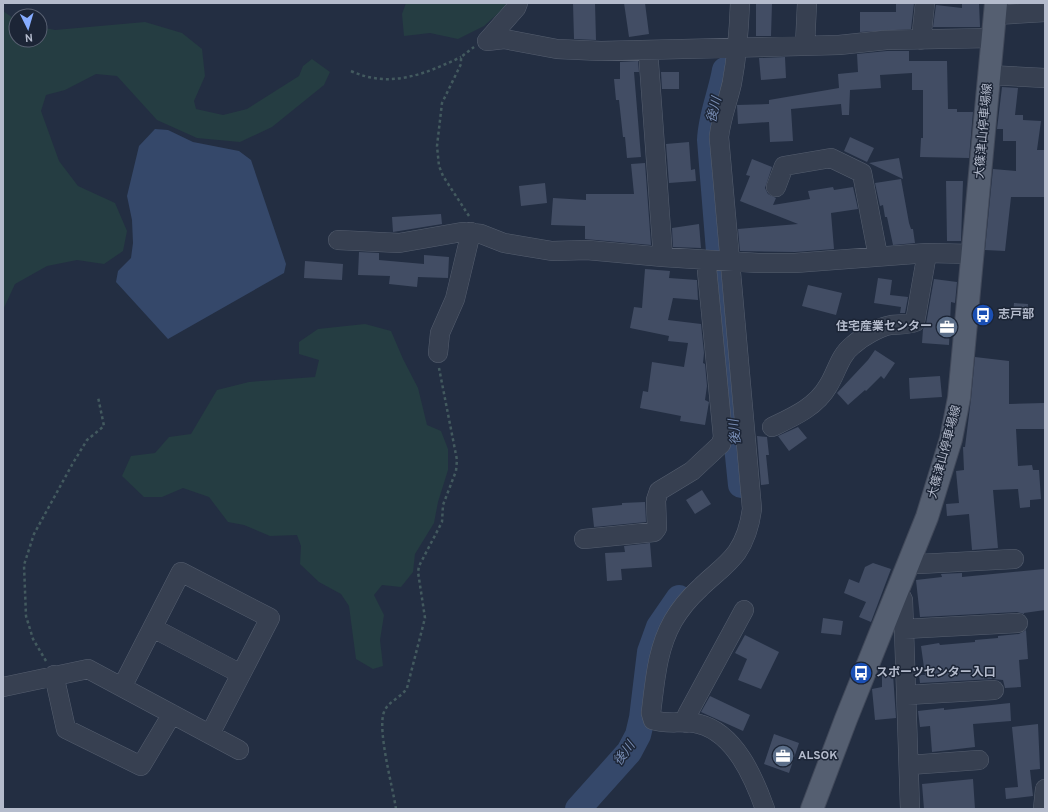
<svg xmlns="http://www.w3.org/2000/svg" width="1048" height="812" font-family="Overpass,'Noto Sans JP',sans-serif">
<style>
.green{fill:#253d42}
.water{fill:#35486a}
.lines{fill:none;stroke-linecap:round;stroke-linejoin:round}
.river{stroke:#35486a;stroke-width:26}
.building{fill:#424d64}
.minor-casing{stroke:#555e6f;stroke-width:20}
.major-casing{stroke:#41495a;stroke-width:24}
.path{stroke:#435a5f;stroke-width:2.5;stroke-dasharray:3 3;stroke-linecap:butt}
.minor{stroke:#374051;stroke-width:19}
.major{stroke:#555f71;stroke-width:22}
.labels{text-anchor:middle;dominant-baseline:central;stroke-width:3;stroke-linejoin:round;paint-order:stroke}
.street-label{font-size:12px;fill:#b4bbcc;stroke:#1c2536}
.poi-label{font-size:12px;font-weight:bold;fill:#b4bbcc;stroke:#1c2536;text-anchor:start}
.water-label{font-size:13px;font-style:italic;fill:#798eb5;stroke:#1c2536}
</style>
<rect width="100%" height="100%" fill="#232e42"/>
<path class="green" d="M 406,3 L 506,3 L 504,8 L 484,26 L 458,39 L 430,33 L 404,36 L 402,14 Z
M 3,11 L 16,20 L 16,40 L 40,40 L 40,27 L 55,30 L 145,22 L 182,33 L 202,49 L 205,76 L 194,101 L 196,109 L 223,115 L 247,109 L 299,76 L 303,66 L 312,59 L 330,72 L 324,85 L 272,127 L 240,142 L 197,138 L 157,120 L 117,76 L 96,74 L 65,90 L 46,95 L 41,111 L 59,161 L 78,186 L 115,203 L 127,231 L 123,251 L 104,264 L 77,260 L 47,266 L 15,284 L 3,310 Z
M 365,324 L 391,331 L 403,359 L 418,388 L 427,425 L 441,431 L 448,449 L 448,470 L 438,502 L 434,523 L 415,554 L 413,572 L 401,587 L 382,585 L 374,595 L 384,615 L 380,640 L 383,666 L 373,669 L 356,659 L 349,606 L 341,594 L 319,582 L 300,564 L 301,546 L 297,535 L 270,536 L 244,525 L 228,522 L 209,497 L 183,488 L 162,497 L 144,497 L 122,476 L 131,456 L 155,453 L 169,437 L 191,434 L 217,390 L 249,382 L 315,377 L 319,360 L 299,354 L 299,342 L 318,329 Z"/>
<path class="water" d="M 155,129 L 168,130 L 193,142 L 239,151 L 251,160 L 286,264 L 284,273 L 168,339 L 116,282 L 118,271 L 131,258 L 133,243 L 132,220 L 127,196 L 139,146 Z"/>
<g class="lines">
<path class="river" d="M 725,70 C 721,94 711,115 710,140 L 726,338 L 741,485
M 578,809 L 629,752 L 638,735 L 642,718 L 650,652 L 659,627 L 679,598"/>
</g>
<path class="building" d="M 573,3 L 595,3 L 596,40 L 574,39 Z
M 624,3 L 645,3 L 649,34 L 629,37 Z
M 756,3 L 772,3 L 771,36 L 756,36 Z
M 896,3 L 914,3 L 911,29 L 860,32 L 860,12 L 896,12 Z
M 962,3 L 979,3 L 980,27 L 933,27 L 936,5 L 962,8 Z
M 887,51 L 909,51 L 909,61 L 947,61 L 948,109 L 957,109 L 957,112 L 973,112 L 969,158 L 920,157 L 921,138 L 923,138 L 923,90 L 912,90 L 912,73 L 880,75 L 881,88 L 850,90 L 849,115 L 842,115 L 841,104 L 791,109 L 793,141 L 770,142 L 769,122 L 738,124 L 737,105 L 769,104 L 769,100 L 839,88 L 838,74 L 858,72 L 857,54 Z
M 785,57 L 786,78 L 761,80 L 759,58 Z
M 638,61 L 639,72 L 634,72 L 641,157 L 627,158 L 625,137 L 623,137 L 619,100 L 616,100 L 614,79 L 620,79 L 620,62 Z
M 661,72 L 679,72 L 679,89 L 662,89 Z
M 1002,87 L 1018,88 L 1015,115 L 1023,115 L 1023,120 L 1041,121 L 1037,150 L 1045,150 L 1045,197 L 1011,197 L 1005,251 L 985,250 L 993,169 L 1016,171 L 1016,141 L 1003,141 L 1003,129 L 997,129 Z
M 850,137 L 874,148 L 867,162 L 844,151 Z
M 689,142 L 691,170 L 695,169 L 696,181 L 669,183 L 666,144 Z
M 899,158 L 903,179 L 869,163 Z
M 752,159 L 772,167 L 765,188 L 768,194 L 776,198 L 773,205 L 810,199 L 808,191 L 833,187 L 834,190 L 853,187 L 858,209 L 831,213 L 834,249 L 795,252 L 740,251 L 738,229 L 798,224 L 740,201 L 750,176 L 746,175 Z
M 645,163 L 651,245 L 585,239 L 585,226 L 551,225 L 553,198 L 586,200 L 586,194 L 634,194 L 631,164 Z
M 901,179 L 909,223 L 911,229 L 913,229 L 915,243 L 893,245 L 887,217 L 885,217 L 883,205 L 880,206 L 875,183 Z
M 946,181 L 963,181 L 961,241 L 947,241 Z
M 545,183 L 547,203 L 521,206 L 519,186 Z
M 441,214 L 442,224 L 393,232 L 392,217 Z
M 699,224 L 701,248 L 673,247 L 672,228 Z
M 359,252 L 379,253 L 379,260 L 424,264 L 424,255 L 449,257 L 448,278 L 418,277 L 417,287 L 389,284 L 390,276 L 358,275 Z
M 305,261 L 343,264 L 342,280 L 304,278 Z
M 645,269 L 670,271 L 669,278 L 697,280 L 698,300 L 673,298 L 668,320 L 701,324 L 704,353 L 703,363 L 705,364 L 707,386 L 705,400 L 709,402 L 705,425 L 680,421 L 681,416 L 640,408 L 643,391 L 648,392 L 652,362 L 684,367 L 688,343 L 668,341 L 669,336 L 630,328 L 634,307 L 642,308 Z
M 878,278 L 892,280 L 890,295 L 908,297 L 905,313 L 900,313 L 901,307 L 874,303 Z
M 934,279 L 957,282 L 955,303 L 951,302 L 949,345 L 922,343 L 923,329 L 926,324 Z
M 808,285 L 842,293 L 836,315 L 802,306 Z
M 1014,303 L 1028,304 L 1027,315 L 1013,314 Z
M 875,350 L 895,363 L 884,379 L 881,376 L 866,391 L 865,390 L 848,405 L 837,393 L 868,360 Z
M 975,357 L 1009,361 L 1009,404 L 1044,403 L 1044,429 L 1016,429 L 1018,466 L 1032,465 L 1033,470 L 1039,470 L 1041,499 L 1030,500 L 1030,507 L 1020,508 L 1018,489 L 993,490 L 998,548 L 972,550 L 969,514 L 947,516 L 946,504 L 959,503 L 956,471 L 964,470 L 963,447 L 965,447 L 971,399 Z
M 940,376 L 942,397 L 910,399 L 909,378 Z
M 798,427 L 807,438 L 789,451 L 778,436 Z
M 757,436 L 767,437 L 769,455 L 766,455 L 769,484 L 761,485 Z
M 702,490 L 711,504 L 695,514 L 686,500 Z
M 645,502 L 646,522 L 594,527 L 592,508 L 622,505 L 622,503 Z
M 650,543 L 652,567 L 621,569 L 622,580 L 607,581 L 605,553 L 625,552 L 624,546 Z
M 873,563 L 891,569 L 871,622 L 859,617 L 866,602 L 844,593 L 849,579 L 859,583 L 865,567 Z
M 1044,569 L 1045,610 L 1024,613 L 1024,614 L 1017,612 L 920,617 L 916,580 L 942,577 L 941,574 L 962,573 L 962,577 Z
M 823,618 L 843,621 L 841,635 L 821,633 Z
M 1026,630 L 1028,659 L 1019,660 L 1021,687 L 1005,688 L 1003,680 L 993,679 L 920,683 L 919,675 L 925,675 L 921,646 L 939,643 L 940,645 L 975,642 L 975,640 L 998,638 L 998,636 L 1019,634 Z
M 745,635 L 779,652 L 761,689 L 738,680 L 747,659 L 735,653 Z
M 882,674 L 893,674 L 896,718 L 875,720 L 872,689 L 882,687 Z
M 710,696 L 750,715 L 743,731 L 701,712 Z
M 1010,703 L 1011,721 L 973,724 L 975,747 L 932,752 L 930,726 L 920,727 L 918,711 L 944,708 L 944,710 Z
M 1038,724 L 1040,769 L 1030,770 L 1033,796 L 1006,799 L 1005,788 L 1018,787 L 1012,727 Z
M 774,734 L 799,743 L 789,773 L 764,764 Z
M 973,779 L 975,809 L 924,809 L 922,784 Z"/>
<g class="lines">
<g class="minor-casing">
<path id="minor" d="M 740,3 C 739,30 737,56 732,83 C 728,101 721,118 719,137 L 752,509 C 750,524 746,539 737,552 C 727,566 712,576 700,588 C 689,598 680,609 673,621 C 657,649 655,681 651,713 L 653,720 C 668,725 683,720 699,724 C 735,733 754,778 765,809
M 995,15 L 1045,12
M 921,40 L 925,3
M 487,41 L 504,39 L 557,49 L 601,51 L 839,45 L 886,40 L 992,38
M 487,41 L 516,8 L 518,3
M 805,45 L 807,3
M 648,50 L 663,257
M 989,75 L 1045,78
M 776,187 L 784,166 L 831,158 L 862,173 L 878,256
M 338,240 L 399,243 L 462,232 L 481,234 L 504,243 L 552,251 L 587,250 L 663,257 L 758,263 L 795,263 L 927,253 L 973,254
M 438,353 L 440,333 L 455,299 L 471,232
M 772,427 C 793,417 816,407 828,386 C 837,372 839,356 853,345 C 862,337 879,327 891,325 C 899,324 907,325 915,322 L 927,253
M 584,539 L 654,532 L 657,528 L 656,500 L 659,491 L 692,471 L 721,444 L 723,437 L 706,260
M 910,562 L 919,564 L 1014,559
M 898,590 L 903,600 L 910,809
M 153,628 L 241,674
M 904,629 L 1018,623
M 54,675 L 66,729 L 141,766 L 172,714
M 3,687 L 88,669 L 239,750
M 122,687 L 181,572 L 270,618 L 210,734
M 907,695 L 994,690
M 686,723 L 687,715 L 744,610
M 909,765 L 979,760
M 1043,809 L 1045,789"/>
</g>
<g class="major-casing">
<path id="major" d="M 812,809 L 846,719 L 927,517 L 951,439 L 959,398 L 996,3"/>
</g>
<path class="path" d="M 351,71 C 390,89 425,74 461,57
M 469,216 L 443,176 L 439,166 L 437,146 L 442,103 L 461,64 L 461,57 L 474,47
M 46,661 L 33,639 L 26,616 L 24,565 L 34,534 L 73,463 L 87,440 L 104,426 L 98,397
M 396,809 C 393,788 377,730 384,712 C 388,701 401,698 407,688 L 425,618 L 418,572 L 419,566 L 442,522 L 443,505 L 456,471 L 457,460 L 439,368"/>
<use href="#minor" class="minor"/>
<use href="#major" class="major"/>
</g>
<defs>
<g id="bus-disc" transform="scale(1.15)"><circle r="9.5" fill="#1a4fb4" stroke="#1c2536"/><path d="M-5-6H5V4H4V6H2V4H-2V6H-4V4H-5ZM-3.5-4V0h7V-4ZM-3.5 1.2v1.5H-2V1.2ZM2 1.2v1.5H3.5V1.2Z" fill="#fff"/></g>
<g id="office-disc" transform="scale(1.15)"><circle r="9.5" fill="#5c6f8a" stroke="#1c2536"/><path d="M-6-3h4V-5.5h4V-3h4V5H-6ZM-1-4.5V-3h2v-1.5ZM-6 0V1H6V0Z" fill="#fff"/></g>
</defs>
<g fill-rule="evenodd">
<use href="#bus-disc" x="983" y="315"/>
<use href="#office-disc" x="947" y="327"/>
<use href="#bus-disc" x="861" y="673"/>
<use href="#office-disc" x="783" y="756"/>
</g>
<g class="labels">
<g class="street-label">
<text transform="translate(984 131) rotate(-85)">大篠津山停車場線</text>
<text transform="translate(945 452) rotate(-75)">大篠津山停車場線</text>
</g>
<g class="poi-label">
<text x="998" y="315">志戸部</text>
<text x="932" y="327" text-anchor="end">住宅産業センター</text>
<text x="876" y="673">スポーツセンター入口</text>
<text x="798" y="756">ALSOK</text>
</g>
<g class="water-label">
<text transform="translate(715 110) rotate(-77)">後川</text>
<text transform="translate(736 432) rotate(-96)">後川</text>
<text transform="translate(625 754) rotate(-54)">後川</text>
</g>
</g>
<rect width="1048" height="812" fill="none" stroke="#b4bbcc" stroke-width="8"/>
<g transform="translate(28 28) rotate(175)"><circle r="19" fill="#1c2536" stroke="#596172"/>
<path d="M0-3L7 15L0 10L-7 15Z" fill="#86acff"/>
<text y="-6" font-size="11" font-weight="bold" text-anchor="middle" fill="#b4bbcc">N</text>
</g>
</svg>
